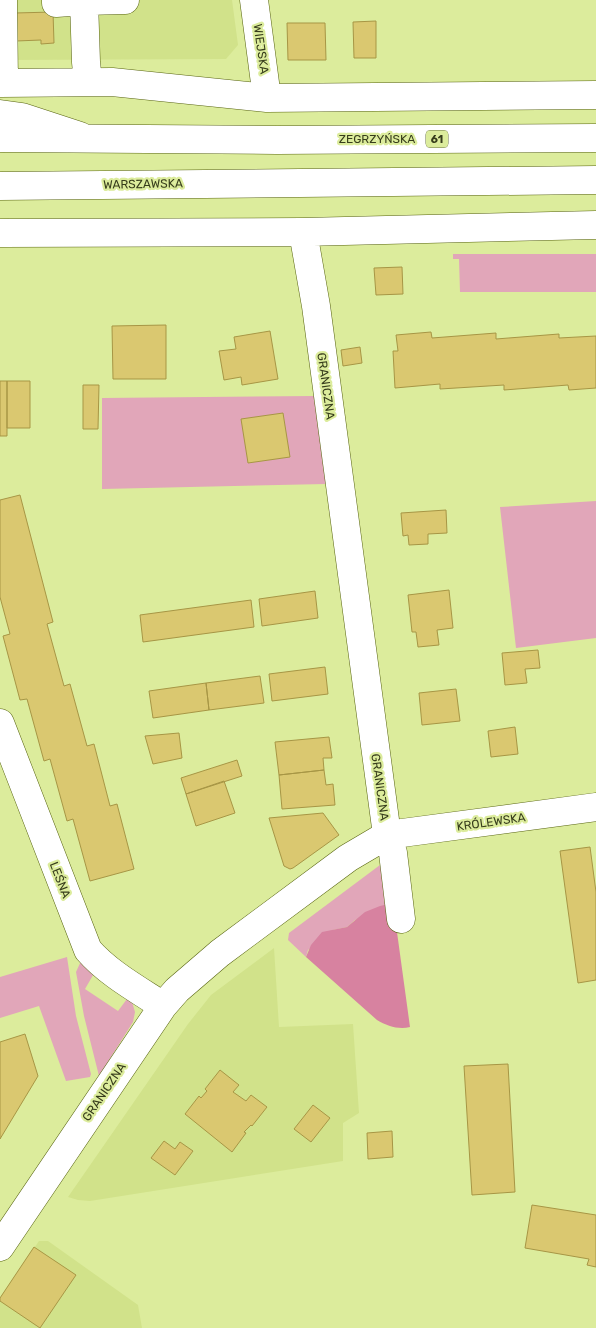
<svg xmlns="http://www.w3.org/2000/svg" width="596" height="1328" font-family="Rubik,sans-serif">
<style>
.built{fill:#d1e28a}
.green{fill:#e1a6b9}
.forest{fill:#d782a0}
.building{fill:#dac870;stroke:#a79645}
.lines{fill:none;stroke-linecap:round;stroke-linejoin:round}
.minor-casing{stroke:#586411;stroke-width:29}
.major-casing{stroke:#586411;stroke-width:29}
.minor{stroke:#fff;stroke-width:28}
.major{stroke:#fff;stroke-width:28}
.labels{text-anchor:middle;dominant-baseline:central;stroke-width:4.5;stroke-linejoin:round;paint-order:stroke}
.shield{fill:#dcec9c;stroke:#687242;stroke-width:1}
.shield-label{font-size:11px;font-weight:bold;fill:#373d1c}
.street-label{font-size:12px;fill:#373d1c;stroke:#dcec9c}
</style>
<rect width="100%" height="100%" fill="#dcec9c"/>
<path class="built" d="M 0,0 L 232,0 L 238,45 L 226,59 L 0,60 Z
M 274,948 L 279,1027 L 353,1024 L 359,1113 L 343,1123 L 343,1161 L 90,1201 L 78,1200 L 68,1197 L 188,1024 L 211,995 Z
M 39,1241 L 48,1241 L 138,1305 L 142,1328 L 0,1328 L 0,1298 Z"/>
<path class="green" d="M 453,254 L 596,254 L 596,292 L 460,292 L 459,259 L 453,259 Z
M 314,396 L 326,484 L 102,489 L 102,398 Z
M 596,501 L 596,638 L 516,648 L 500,507 Z
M 380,865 L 389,876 L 393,903 L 355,920 L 347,927 L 333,930 L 308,950 L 306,957 L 288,940 L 289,933 Z
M 67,957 L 76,1016 L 91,1074 L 90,1077 L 66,1081 L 39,1006 L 0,1018 L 0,977 Z
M 81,961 L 96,970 L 85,989 L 118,1011 L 130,995 L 135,1012 L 133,1022 L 99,1076 L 84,1016 L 76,972 Z"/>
<path class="forest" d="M 393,903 L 410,1027 C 399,1030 387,1026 377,1020 L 306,957 L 311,945 L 322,932 L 347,927 L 365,912 L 380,906 Z"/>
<path class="building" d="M 53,12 L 54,43 L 41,44 L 41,40 L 16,41 L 15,13 Z
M 376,21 L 376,58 L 354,58 L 353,22 Z
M 287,23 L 325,23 L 326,60 L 288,60 Z
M 402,267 L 403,294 L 376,295 L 374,268 Z
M 166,325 L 166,379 L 113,379 L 112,326 Z
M 270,331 L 278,379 L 242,385 L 241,377 L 224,380 L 219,351 L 236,349 L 234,337 Z
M 431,332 L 432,338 L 496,333 L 496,339 L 559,334 L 559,338 L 596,336 L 596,388 L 569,390 L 568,385 L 504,390 L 504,385 L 440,389 L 440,384 L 395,388 L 393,351 L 398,351 L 396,335 Z
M 360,347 L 362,363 L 343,366 L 341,350 Z
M 0,381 L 7,381 L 7,436 L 0,436 Z
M 7,381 L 30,381 L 30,428 L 7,428 Z
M 83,385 L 99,385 L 98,429 L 83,429 Z
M 283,413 L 290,457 L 248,463 L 241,419 Z
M 20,495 L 53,622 L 47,624 L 64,686 L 70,684 L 87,746 L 94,744 L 110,806 L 117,804 L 134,869 L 90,881 L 73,819 L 67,821 L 50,759 L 44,761 L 27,699 L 20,700 L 3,636 L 10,634 L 0,597 L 0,500 Z
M 446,510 L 447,533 L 428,534 L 428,544 L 409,545 L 408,535 L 403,536 L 401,513 Z
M 449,590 L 453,628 L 437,630 L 439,645 L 418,647 L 416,632 L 412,632 L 408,595 Z
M 315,591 L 318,618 L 262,626 L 259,599 Z
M 251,600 L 254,627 L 143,642 L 140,615 Z
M 538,650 L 540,668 L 525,669 L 527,683 L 505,685 L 502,653 Z
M 325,667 L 328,694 L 272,701 L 269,674 Z
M 260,676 L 264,703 L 209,710 L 206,683 Z
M 206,683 L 209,710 L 153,718 L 149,691 Z
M 456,689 L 460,721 L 422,725 L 419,693 Z
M 515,727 L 518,754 L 491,757 L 488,731 Z
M 179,733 L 182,758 L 153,764 L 145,736 Z
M 329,737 L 332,758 L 323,758 L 324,770 L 279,775 L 275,742 Z
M 237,760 L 242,776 L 186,794 L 181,778 Z
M 324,770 L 326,785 L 333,784 L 335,805 L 282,809 L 279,775 Z
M 224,781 L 235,813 L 196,826 L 186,794 Z
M 323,813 L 339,835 L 293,868 L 290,869 L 284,866 L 269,818 Z
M 590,847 L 596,892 L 596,980 L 578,983 L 560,851 Z
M 25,1034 L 38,1076 L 0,1139 L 0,1042 Z
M 508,1064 L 515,1192 L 472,1195 L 464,1066 Z
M 220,1070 L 239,1085 L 233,1092 L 246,1101 L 251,1095 L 267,1107 L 252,1126 L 251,1125 L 244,1132 L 246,1133 L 232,1152 L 185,1114 L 199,1096 L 201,1098 L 207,1091 L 205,1089 Z
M 313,1105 L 330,1118 L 311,1142 L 294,1129 Z
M 392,1131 L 393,1157 L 368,1159 L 367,1133 Z
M 164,1141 L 175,1149 L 180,1142 L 193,1151 L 175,1175 L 151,1158 Z
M 532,1205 L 596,1215 L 596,1267 L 587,1265 L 589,1259 L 525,1248 Z
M 34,1247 L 76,1275 L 40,1328 L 0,1301 L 0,1298 Z"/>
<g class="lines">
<g class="minor-casing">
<path id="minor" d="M 3,0 L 4,83
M 56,0 L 56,3 L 84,1
M 254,0 L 267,98
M 88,82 L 86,62 L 84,1 L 125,0
M 0,83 L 112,82 L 267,98 L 596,95
M 0,114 L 22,117 L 80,136
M 303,232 L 316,306 L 387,835 L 393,853 L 401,919
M 0,233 L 303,232 L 596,225
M 0,723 L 88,950 C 108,973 137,989 163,1006
M 0,1247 L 163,1006 L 177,990 L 220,953 L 348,858 L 387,835 L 596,807"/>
</g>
<g class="major-casing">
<path id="major" d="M 0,138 L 277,140 L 596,138
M 0,186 L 596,180"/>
</g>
<use href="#minor" class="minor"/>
<use href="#major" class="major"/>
</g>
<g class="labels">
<rect class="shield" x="426" y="130.5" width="22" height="17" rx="4"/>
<g class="shield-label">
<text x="437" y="139">61</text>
</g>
<g class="street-label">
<text transform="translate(261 49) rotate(82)">WIEJSKA</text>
<text x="377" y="139">ZEGRZYŃSKA</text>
<text transform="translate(143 184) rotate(-1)">WARSZAWSKA</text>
<text transform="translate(326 386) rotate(82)">GRANICZNA</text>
<text transform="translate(380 787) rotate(82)">GRANICZNA</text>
<text transform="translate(491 822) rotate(-8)">KRÓLEWSKA</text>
<text transform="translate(60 880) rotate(69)">LEŚNA</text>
<text transform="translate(104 1092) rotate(-56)">GRANICZNA</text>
</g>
</g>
</svg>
